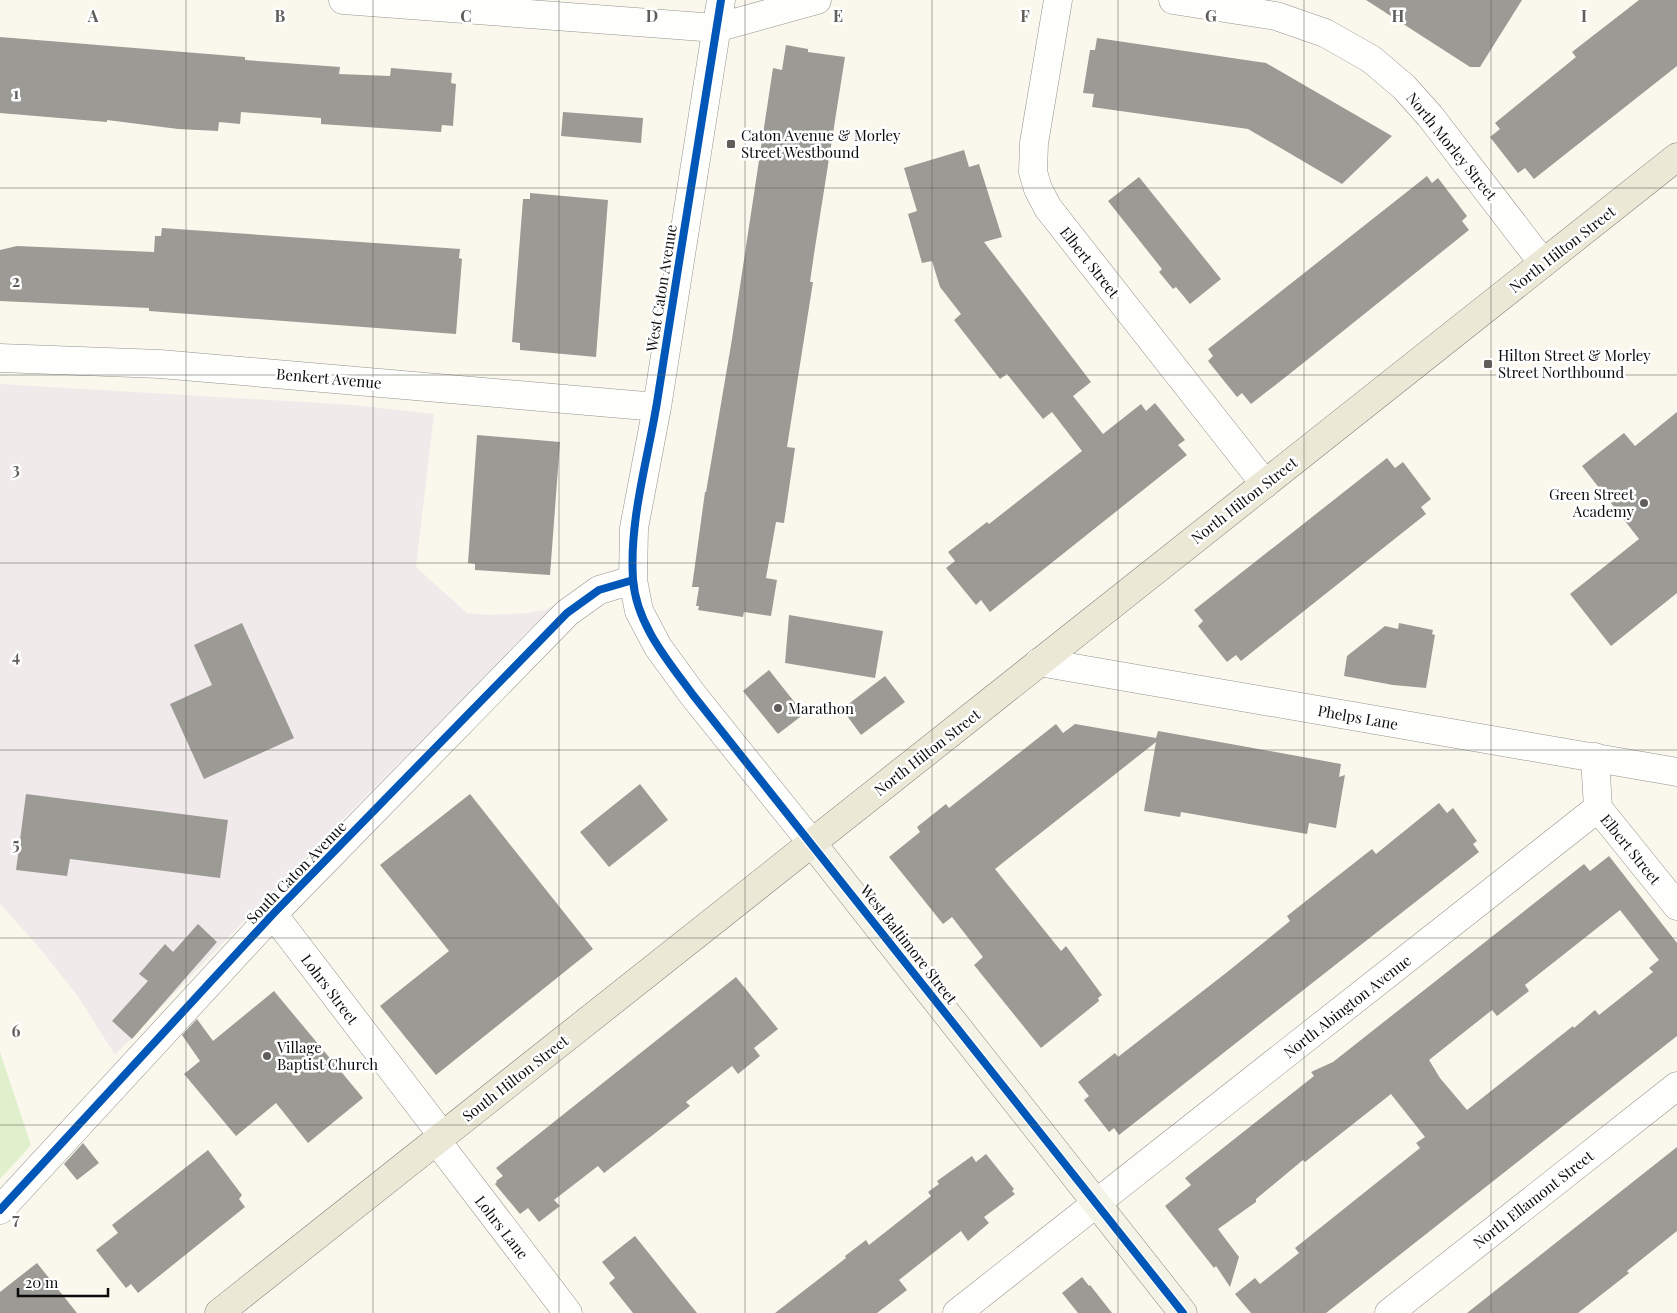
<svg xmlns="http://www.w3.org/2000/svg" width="1677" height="1313" font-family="'Playfair Display',serif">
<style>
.industrial{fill:#f1eaeb}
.green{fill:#e0f0cc}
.building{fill:#9c9a94;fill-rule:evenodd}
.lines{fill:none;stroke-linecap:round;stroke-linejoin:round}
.street-casing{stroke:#93928d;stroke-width:29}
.secondary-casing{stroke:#898883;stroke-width:29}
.primary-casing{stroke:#807f7a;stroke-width:29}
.street{stroke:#fefefc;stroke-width:28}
.secondary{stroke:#f4f3e7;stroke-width:28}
.primary{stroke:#ece8d6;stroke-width:28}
.cycleway-casing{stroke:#fff;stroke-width:11}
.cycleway{stroke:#0057b8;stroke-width:8}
.grid{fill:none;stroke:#5f5e5a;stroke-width:1;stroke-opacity:0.55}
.poi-dot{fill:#5f5e5a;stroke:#fff;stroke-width:2}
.labels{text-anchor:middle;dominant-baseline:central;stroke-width:5;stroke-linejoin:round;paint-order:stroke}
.poi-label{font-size:15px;fill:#0b0b0b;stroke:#fff;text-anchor:start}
.street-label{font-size:15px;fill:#0b0b0b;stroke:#fff}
.grid-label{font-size:16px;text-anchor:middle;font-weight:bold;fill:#5f5e5a;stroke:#fff;stroke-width:5;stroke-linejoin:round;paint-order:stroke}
</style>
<rect width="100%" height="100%" fill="#faf8ed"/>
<path class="industrial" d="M 0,384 L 353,405 L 434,414 L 416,567 L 467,613 L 489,615 L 528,613 L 545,610 L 555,604 L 500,662 L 329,833 L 115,1055 L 77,995 L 37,945 L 0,904 Z"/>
<path class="green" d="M 0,1052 L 31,1145 L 0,1179 Z"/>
<path class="building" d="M 1366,0 L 1522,0 L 1480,67 L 1470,67 Z
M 1639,0 L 1677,0 L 1677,66 L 1534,179 L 1525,168 L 1518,173 L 1490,137 L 1500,129 L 1495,123 L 1576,57 L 1572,52 Z
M 0,37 L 245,57 L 245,60 L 340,67 L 339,74 L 390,76 L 391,68 L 452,73 L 451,83 L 456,84 L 453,126 L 442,125 L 441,132 L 410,130 L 321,124 L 321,118 L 241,112 L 240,124 L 219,122 L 218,131 L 178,129 L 107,120 L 107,122 L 0,113 Z
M 1097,38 L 1266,63 L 1392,136 L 1342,184 L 1248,129 L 1092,107 L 1094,94 L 1083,93 L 1090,50 L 1095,50 Z
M 786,45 L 808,49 L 808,52 L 845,57 L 814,254 L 810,282 L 813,282 L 787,447 L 795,448 L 784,523 L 776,522 L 766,578 L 777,580 L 771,616 L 744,612 L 743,617 L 698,610 L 699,606 L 696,606 L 699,587 L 692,587 L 705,492 L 706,492 L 732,339 L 773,68 L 782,70 Z
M 563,112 L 643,118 L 641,143 L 561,136 Z
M 964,150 L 969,167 L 979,164 L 1002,237 L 984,242 L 1091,382 L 1073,396 L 1103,434 L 1141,404 L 1146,411 L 1155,403 L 1185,440 L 1178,445 L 1187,455 L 990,612 L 981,600 L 976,605 L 946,568 L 955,561 L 948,552 L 987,522 L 989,524 L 1082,451 L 1052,412 L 1043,419 L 1007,374 L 1000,379 L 954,320 L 961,314 L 940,287 L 932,261 L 922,263 L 908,214 L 917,211 L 904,168 Z
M 1427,176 L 1432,183 L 1438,178 L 1467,216 L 1462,221 L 1469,230 L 1297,368 L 1251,404 L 1242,393 L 1237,397 L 1208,361 L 1213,356 L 1208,349 Z
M 1139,177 L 1221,279 L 1190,304 L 1176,287 L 1173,289 L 1159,272 L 1162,269 L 1108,201 Z
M 530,193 L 608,200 L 596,357 L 520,350 L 520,343 L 512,342 L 523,199 L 530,199 Z
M 162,228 L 460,249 L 459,258 L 462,259 L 456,334 L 149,311 L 149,308 L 0,301 L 0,250 L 17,246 L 154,252 L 155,236 L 161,236 Z
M 1677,412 L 1677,593 L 1611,646 L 1570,594 L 1639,539 L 1582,466 L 1624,433 L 1635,446 Z
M 477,435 L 560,442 L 550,575 L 475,570 L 475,564 L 468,563 Z
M 1387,458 L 1395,468 L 1403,462 L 1431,499 L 1421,507 L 1426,514 L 1241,661 L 1236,655 L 1227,662 L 1198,626 L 1203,621 L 1194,610 Z
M 789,615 L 883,631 L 875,678 L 785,663 Z
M 242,623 L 294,738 L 204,779 L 170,704 L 212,685 L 194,645 Z
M 1399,623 L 1433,630 L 1432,634 L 1435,635 L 1426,688 L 1393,685 L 1344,676 L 1347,656 L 1385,626 L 1398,629 Z
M 769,670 L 804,714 L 778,734 L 743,691 Z
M 885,676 L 905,702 L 861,735 L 842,709 Z
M 1056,724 L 1063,733 L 1075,724 L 1156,738 L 1158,731 L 1242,746 L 1341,764 L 1339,777 L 1345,775 L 1336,828 L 1309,823 L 1307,834 L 1181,812 L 1180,817 L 1144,811 L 1156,742 L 995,869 L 1061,951 L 1066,946 L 1102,995 L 1098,998 L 1099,1001 L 1041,1048 L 974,965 L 983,957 L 952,917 L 943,924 L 889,857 L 920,832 L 917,827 L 946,804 L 949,808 Z
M 640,784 L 668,820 L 609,867 L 580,832 Z
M 26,794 L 228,820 L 220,878 L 70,859 L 67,876 L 16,870 Z
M 470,794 L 593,949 L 436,1075 L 380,1006 L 449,951 L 380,865 Z
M 1439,803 L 1447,813 L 1453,808 L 1477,841 L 1473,844 L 1479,852 L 1119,1135 L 1114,1128 L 1109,1132 L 1084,1100 L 1089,1096 L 1078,1082 L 1115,1053 L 1118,1057 L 1226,973 L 1290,921 L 1287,916 L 1330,882 L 1372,849 L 1376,854 Z
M 1609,856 L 1677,943 L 1677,1036 L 1326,1313 L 1251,1313 L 1235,1294 L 1255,1278 L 1260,1284 L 1299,1253 L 1295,1248 L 1420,1148 L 1416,1143 L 1425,1137 L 1391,1094 L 1305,1162 L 1303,1160 L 1256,1199 L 1256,1202 L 1218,1229 L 1239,1257 L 1230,1287 L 1216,1266 L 1214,1268 L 1165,1206 L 1191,1185 L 1185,1178 L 1314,1076 L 1311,1072 L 1333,1062 L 1584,864 L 1590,871 ZM 1620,910 L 1659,960 L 1649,968 L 1653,972 L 1599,1015 L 1595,1010 L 1574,1028 L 1573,1026 L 1467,1110 L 1440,1078 L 1429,1060 L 1492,1010 L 1497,1016 L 1529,991 L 1525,985 Z
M 198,924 L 217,942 L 132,1039 L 112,1021 L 148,981 L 139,974 L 165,944 L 173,952 Z
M 736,977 L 778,1029 L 754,1048 L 760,1056 L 738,1074 L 732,1066 L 686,1102 L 690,1106 L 604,1173 L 598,1166 L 554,1200 L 560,1206 L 539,1222 L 528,1208 L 520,1214 L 495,1184 L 497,1182 L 496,1181 L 503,1176 L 496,1168 Z
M 274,991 L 363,1098 L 308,1143 L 276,1103 L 236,1136 L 184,1074 L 200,1061 L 182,1035 L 197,1019 L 213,1041 Z
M 83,1143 L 99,1163 L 77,1180 L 64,1164 Z
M 1677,1147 L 1677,1231 L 1627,1271 L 1629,1273 L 1578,1313 L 1467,1313 Z
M 208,1150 L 242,1195 L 239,1199 L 245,1207 L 138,1293 L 131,1284 L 126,1288 L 96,1250 L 118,1233 L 112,1225 Z
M 986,1154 L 1014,1189 L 1012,1191 L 1015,1194 L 984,1217 L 989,1223 L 968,1241 L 961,1231 L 899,1280 L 907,1290 L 877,1313 L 775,1313 L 846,1258 L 845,1256 L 866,1240 L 869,1245 L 931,1196 L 928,1192 L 939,1184 L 937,1181 L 972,1156 L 976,1162 Z
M 635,1236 L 671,1281 L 697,1313 L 633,1313 L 609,1283 L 615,1278 L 602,1262 Z
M 37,1263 L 77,1313 L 0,1313 L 0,1292 Z
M 1082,1277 L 1089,1286 L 1090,1285 L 1112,1313 L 1078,1313 L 1062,1293 Z"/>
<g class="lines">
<g class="street-casing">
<path id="street" d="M 343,0 L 716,28 L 817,0
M 721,0 L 657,407 L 634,528 L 633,580 L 639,611 L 658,647 L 693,695 L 812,843
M 1058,0 L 1034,143 L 1033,172 L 1038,189 L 1048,208 L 1265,484
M 1173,0 L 1276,16 L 1325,33 L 1371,59 L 1404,87 L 1430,116 L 1543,263
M 0,358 L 160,364 L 657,407
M 1039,662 L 1677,772
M 1595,757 L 1598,808 L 1677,906
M 273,914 L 442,1135
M 436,1140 L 568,1313
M 0,1210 L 273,914 L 567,613 L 599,590 L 633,580
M 957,1313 L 1598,808
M 1389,1313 L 1677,1086"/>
</g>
<g class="secondary-casing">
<path id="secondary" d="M 812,843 L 1183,1313"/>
</g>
<g class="primary-casing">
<path id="primary" d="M 219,1313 L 1677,157"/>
</g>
<use href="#street" class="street"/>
<use href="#secondary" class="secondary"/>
<use href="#primary" class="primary"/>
<g class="cycleway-casing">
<path id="cycleway" d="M 721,0 C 699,132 679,264 658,396 C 649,456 629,518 633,579 C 636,624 668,661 693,695 L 1183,1313
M 0,1210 L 273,914 L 567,613 L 599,590 L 633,580"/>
</g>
<use href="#cycleway" class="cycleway"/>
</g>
<path class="grid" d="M 186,0 L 186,1313M 373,0 L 373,1313M 559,0 L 559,1313M 745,0 L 745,1313M 932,0 L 932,1313M 1118,0 L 1118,1313M 1304,0 L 1304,1313M 1491,0 L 1491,1313M 0,188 L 1677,188M 0,375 L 1677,375M 0,563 L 1677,563M 0,750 L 1677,750M 0,938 L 1677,938M 0,1125 L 1677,1125"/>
<g class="poi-dot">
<rect x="726" y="139" width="10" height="10" rx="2.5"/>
<rect x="1483" y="359" width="10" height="10" rx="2.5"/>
<circle cx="1644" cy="503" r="5"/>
<circle cx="778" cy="708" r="5"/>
<circle cx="267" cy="1056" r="5"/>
</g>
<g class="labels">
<g class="poi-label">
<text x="741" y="135">Caton Avenue &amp; Morley<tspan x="741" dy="17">Street Westbound</tspan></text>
<text x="1498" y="355">Hilton Street &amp; Morley<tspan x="1498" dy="17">Street Northbound</tspan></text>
<text x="1634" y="494" text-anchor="end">Green Street<tspan x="1634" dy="17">Academy</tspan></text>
<text x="788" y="708">Marathon</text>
<text x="277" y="1047">Village<tspan x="277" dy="17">Baptist Church</tspan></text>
</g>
<g class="street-label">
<text transform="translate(1452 146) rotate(51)">North Morley Street</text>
<text transform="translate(1562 249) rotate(-38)">North Hilton Street</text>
<text transform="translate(1090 262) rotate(52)">Elbert Street</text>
<text transform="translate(661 288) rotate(-81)">West Caton Avenue</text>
<text transform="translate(329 378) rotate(5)">Benkert Avenue</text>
<text transform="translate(1244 500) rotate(-38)">North Hilton Street</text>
<text transform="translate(1358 717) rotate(10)">Phelps Lane</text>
<text transform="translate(927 752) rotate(-38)">North Hilton Street</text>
<text transform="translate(1631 849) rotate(51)">Elbert Street</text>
<text transform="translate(296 872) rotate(-46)">South Caton Avenue</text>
<text transform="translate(909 944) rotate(52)">West Baltimore Street</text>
<text transform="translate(330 989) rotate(53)">Lohrs Street</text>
<text transform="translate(1347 1006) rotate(-38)">North Abington Avenue</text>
<text transform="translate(515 1078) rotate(-38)">South Hilton Street</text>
<text transform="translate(1533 1199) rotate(-38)">North Ellamont Street</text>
<text transform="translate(502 1227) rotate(52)">Lohrs Lane</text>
</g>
</g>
<g class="grid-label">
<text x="93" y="22">A</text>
<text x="280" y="22">B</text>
<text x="466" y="22">C</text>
<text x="652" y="22">D</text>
<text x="838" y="22">E</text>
<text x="1025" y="22">F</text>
<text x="1211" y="22">G</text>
<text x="1398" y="22">H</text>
<text x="1584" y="22">I</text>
<text x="16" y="99">1</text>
<text x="16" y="287">2</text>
<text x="16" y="475">3</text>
<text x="16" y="662">4</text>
<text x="16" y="850">5</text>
<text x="16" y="1037">6</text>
<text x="16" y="1225">7</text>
</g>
<path d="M18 1288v8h90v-8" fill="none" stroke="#0b0b0b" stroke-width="2.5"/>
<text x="25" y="1288" font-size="15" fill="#0b0b0b" stroke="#ffffff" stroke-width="4" paint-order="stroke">20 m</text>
</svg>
